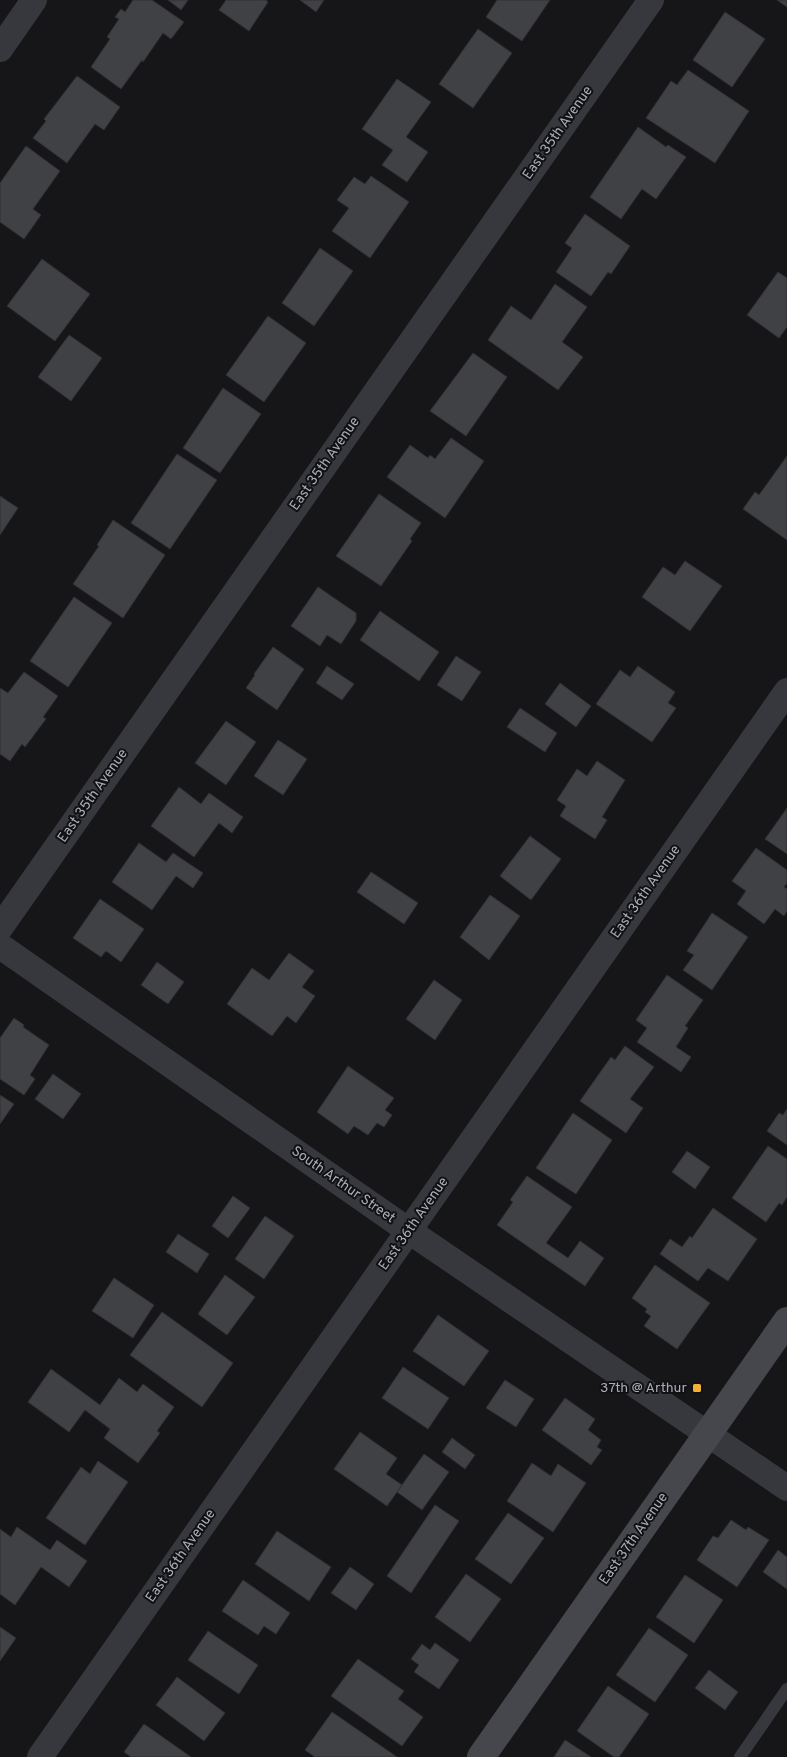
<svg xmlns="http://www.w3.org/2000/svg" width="787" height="1757" font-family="Overpass,sans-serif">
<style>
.building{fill:#404145;stroke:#303034}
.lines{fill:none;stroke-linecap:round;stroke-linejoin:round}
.lane{stroke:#37383d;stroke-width:12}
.street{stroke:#37383d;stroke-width:26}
.secondary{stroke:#45474d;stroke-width:28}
.poi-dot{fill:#f2b134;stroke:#111113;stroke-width:2}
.labels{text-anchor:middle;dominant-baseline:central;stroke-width:4;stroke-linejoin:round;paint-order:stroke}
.street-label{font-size:14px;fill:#a8adb8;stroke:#111113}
.poi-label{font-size:14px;fill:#a8adb8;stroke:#111113;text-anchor:end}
</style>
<rect width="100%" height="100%" fill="#161618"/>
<path class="building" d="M 133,0 L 152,0 L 184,22 L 171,39 L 163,33 L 143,62 L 142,60 L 121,89 L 91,67 L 110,39 L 107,37 L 119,19 L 115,17 L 121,9 L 125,12 Z
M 168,0 L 188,0 L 181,10 Z
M 226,0 L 266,0 L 268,2 L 249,31 L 219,10 Z
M 300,0 L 324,0 L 316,12 Z
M 497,0 L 550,0 L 522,41 L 486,17 Z
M 777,0 L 787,0 L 787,7 Z
M 725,12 L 765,39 L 732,87 L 693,60 Z
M 478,29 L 512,53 L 473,108 L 439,84 Z
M 688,70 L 749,111 L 715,163 L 646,118 L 671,81 L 677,85 Z
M 77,76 L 120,107 L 104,130 L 95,124 L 67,163 L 33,138 L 46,121 L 44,119 Z
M 397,79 L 431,102 L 406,137 L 428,152 L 407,182 L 382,165 L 393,150 L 362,129 Z
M 638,127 L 666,147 L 668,145 L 686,157 L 656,199 L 642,189 L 621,219 L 590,197 Z
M 26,146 L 60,171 L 33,209 L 41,215 L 24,239 L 0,222 L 0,183 Z
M 371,176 L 409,202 L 370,258 L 332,231 L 349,208 L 337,200 L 354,177 L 365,184 Z
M 585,214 L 630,246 L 611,274 L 608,272 L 591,296 L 556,272 L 572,248 L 565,243 Z
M 320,248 L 353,271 L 314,326 L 282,303 Z
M 42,259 L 90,294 L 55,341 L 7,306 Z
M 778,272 L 787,278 L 787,327 L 779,338 L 747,315 Z
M 555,284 L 587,307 L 562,342 L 583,357 L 558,390 L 488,340 L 511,306 L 531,320 Z
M 268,316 L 306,343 L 264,402 L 226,375 Z
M 69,335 L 102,358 L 71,401 L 38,377 Z
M 473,353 L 507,377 L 466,436 L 430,411 Z
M 223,388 L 261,414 L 220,473 L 183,448 Z
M 451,438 L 484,461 L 445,518 L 387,477 L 410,445 L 428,458 L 430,455 L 435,459 Z
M 177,454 L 217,480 L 170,549 L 131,523 Z
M 787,456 L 787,540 L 743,509 L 755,492 L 759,495 Z
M 379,494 L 421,523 L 410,539 L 412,541 L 381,586 L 336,556 Z
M 0,496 L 18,508 L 0,535 Z
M 113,520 L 165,555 L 123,618 L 73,584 L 99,546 L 97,545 Z
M 685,561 L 722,586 L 690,631 L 642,597 L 663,567 L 675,575 Z
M 318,587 L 356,613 L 356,621 L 341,644 L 327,635 L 320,646 L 291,626 Z
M 74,597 L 112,623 L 68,687 L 30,661 Z
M 380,611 L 439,652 L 419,681 L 360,640 Z
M 273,647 L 304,669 L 277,710 L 246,688 L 255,675 L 254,674 Z
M 456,656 L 481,672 L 462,701 L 437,685 Z
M 327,666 L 354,684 L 342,700 L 316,683 Z
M 638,666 L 675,692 L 668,703 L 676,708 L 652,742 L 596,704 L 620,670 L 630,677 Z
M 24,672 L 58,696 L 43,717 L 46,719 L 25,747 L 22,744 L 10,761 L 0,754 L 0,688 L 8,693 Z
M 560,683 L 591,706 L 576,727 L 545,704 Z
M 520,708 L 557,733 L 545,752 L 507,727 Z
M 226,721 L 256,742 L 226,785 L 195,763 Z
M 278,740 L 307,759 L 283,795 L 254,776 Z
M 597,761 L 625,780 L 602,817 L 607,820 L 595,839 L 560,816 L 566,806 L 557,800 L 577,769 L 587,776 Z
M 179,787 L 201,804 L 209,793 L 243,817 L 232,833 L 219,823 L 194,857 L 151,826 Z
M 787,808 L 787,854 L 765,839 Z
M 530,836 L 561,859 L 531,900 L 500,876 Z
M 139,843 L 166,862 L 173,853 L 203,873 L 193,888 L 176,876 L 152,910 L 112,882 Z
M 756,848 L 787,870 L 787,883 L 784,887 L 787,889 L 787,911 L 784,916 L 775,909 L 764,924 L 737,904 L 746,891 L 732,881 Z
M 371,872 L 418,903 L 404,924 L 357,892 Z
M 490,895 L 520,916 L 489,960 L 460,937 Z
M 100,899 L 144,929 L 121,962 L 106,951 L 101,957 L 73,938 Z
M 712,913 L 748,937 L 712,990 L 683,970 L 694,955 L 687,951 Z
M 289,953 L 314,971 L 302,987 L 315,996 L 296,1023 L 287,1016 L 272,1036 L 227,1004 L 252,968 L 269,980 Z
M 157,962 L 184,982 L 168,1004 L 141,985 Z
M 667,975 L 703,1000 L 685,1026 L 688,1028 L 676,1047 L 691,1057 L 681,1072 L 637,1042 L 647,1028 L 636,1020 Z
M 434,980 L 462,1000 L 435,1040 L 406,1019 Z
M 14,1018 L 24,1025 L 23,1027 L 49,1045 L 30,1075 L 35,1079 L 24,1095 L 0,1079 L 0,1038 Z
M 625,1046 L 654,1067 L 630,1099 L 643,1108 L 626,1133 L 580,1101 L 611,1057 L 615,1060 Z
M 348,1066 L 394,1098 L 385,1110 L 392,1115 L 384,1127 L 377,1123 L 368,1135 L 354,1126 L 348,1134 L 317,1112 Z
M 53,1074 L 81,1094 L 63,1119 L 35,1099 Z
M 0,1095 L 14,1104 L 0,1124 Z
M 787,1109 L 787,1145 L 767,1131 L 779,1113 L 783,1115 Z
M 573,1113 L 612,1140 L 576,1194 L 536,1168 Z
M 768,1146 L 787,1159 L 787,1197 L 782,1205 L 779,1203 L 766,1222 L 732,1198 Z
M 687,1151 L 710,1167 L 695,1189 L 672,1172 Z
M 527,1176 L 572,1207 L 546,1243 L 568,1258 L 580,1241 L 604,1258 L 585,1286 L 497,1225 L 513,1202 L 510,1200 Z
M 233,1196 L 250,1208 L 228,1238 L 212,1226 Z
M 713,1208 L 757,1239 L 728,1281 L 708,1268 L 698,1281 L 660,1254 L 670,1239 L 682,1247 L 690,1236 L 692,1238 Z
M 265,1216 L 294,1236 L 264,1279 L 235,1259 Z
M 178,1234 L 209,1254 L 197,1273 L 166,1252 Z
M 655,1265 L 710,1303 L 677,1349 L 644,1326 L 651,1316 L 645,1312 L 647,1309 L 632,1298 Z
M 225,1275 L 255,1297 L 227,1335 L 198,1314 Z
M 114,1278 L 154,1305 L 133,1338 L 92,1311 Z
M 162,1312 L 233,1363 L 202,1407 L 130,1355 Z
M 438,1315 L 489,1351 L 464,1386 L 413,1351 Z
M 403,1367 L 449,1398 L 428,1429 L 382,1398 Z
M 51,1369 L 100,1405 L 119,1378 L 137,1392 L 143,1384 L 174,1407 L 157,1431 L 160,1433 L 138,1463 L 104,1438 L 110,1429 L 85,1410 L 69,1432 L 28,1402 Z
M 505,1380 L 534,1399 L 516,1427 L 486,1408 Z
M 565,1398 L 595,1419 L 588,1430 L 601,1440 L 597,1447 L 602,1450 L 591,1465 L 542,1430 Z
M 360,1432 L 397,1458 L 386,1474 L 402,1485 L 387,1506 L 334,1469 Z
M 452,1438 L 475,1455 L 465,1469 L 442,1452 Z
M 424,1454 L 449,1472 L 422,1510 L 397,1492 Z
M 98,1461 L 128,1482 L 85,1545 L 46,1518 L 81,1467 L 90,1474 Z
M 532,1463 L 551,1476 L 558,1464 L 586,1483 L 553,1532 L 507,1501 Z
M 435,1505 L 459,1521 L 411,1593 L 387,1576 Z
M 508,1513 L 544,1538 L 511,1584 L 475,1559 Z
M 731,1520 L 746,1530 L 748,1527 L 769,1540 L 737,1587 L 697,1560 L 713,1536 L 718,1538 Z
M 17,1527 L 50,1550 L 57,1540 L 87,1561 L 69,1587 L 41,1567 L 15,1605 L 0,1594 L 0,1529 L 11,1537 Z
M 277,1531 L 331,1567 L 309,1601 L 255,1564 Z
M 778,1550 L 787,1557 L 787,1589 L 763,1572 Z
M 350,1567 L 374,1584 L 356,1610 L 331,1593 Z
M 466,1574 L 501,1599 L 470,1642 L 435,1617 Z
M 685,1575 L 723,1600 L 694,1643 L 656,1617 Z
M 243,1580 L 290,1613 L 276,1634 L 264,1626 L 258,1635 L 222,1611 Z
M 0,1627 L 16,1638 L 0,1661 Z
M 649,1628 L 688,1655 L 655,1702 L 616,1675 Z
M 208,1631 L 258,1665 L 239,1694 L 188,1660 Z
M 435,1643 L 459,1660 L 439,1689 L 414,1672 L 419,1665 L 411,1659 L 422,1644 L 430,1650 Z
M 358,1659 L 404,1691 L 398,1699 L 423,1717 L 402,1746 L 331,1696 Z
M 709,1670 L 738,1692 L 725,1710 L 695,1688 Z
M 177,1677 L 225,1713 L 204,1741 L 156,1705 Z
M 608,1686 L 649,1714 L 619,1757 L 614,1757 L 577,1731 Z
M 332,1712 L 397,1757 L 315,1757 L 305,1750 Z
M 144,1724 L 191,1757 L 131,1757 L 124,1752 Z
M 565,1740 L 591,1757 L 554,1757 Z"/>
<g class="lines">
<path class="lane" d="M 740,1757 L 787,1689"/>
<path class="street" d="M 0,49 L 34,0
M 0,928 L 651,0
M 0,946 L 409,1231 L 787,1488
M 40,1757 L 787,691"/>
<path class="secondary" d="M 481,1757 L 787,1321"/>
</g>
<rect class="poi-dot" x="692" y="1383" width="10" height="10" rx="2.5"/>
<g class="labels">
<g class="street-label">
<text transform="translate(558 133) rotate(-55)">East 35th Avenue</text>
<text transform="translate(325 464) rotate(-55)">East 35th Avenue</text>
<text transform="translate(93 796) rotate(-55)">East 35th Avenue</text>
<text transform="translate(646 892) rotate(-55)">East 36th Avenue</text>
<text transform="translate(343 1185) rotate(35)">South Arthur Street</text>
<text transform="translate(414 1224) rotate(-55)">East 36th Avenue</text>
<text transform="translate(634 1539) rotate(-55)">East 37th Avenue</text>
<text transform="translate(181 1556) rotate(-55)">East 36th Avenue</text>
</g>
<g class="poi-label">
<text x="687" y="1388">37th @ Arthur</text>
</g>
</g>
</svg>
